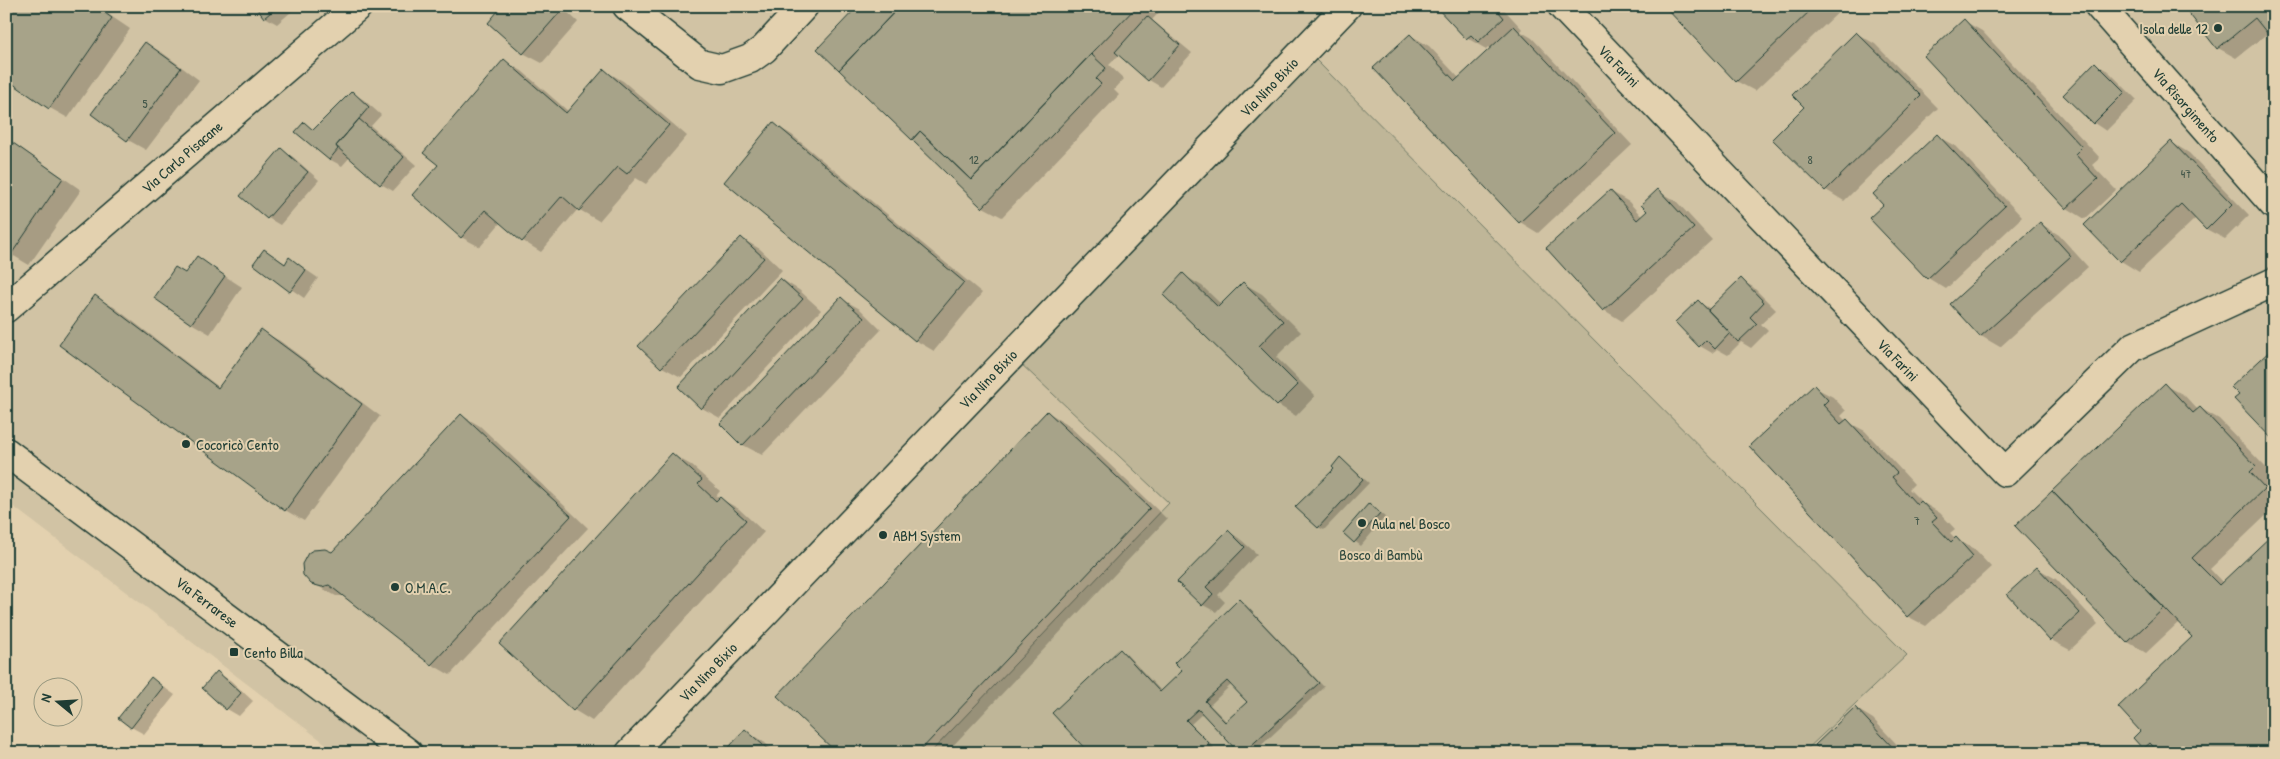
<svg xmlns="http://www.w3.org/2000/svg" width="2280" height="759" font-family="'Patrick Hand',sans-serif">
<style>
.built{fill:#d1c3a4}
.green{fill:#bfb698;stroke:#6f7a66}
.shadow{fill:#0003;fill-rule:evenodd}
.building{fill:#a7a389;stroke:#1f3d34;fill-rule:evenodd}
.lines{fill:none;stroke-linecap:round;stroke-linejoin:round}
.minor-casing{stroke:#1f3d34;stroke-width:31}
.major-casing{stroke:#1f3d34;stroke-width:31}
.minor{stroke:#e3d1af;stroke-width:28}
.major{stroke:#e3d1af;stroke-width:28}
.poi-dot{fill:#1f3d34;stroke:#e3d1af;stroke-width:2}
.labels{text-anchor:middle;dominant-baseline:central;stroke-width:4;stroke-linejoin:round;paint-order:stroke}
.number-label{font-size:12px;fill:#415649}
.poi-label{font-size:15px;fill:#1f3d34;stroke:#e3d1af;text-anchor:start}
.street-label{font-size:15px;fill:#1f3d34;stroke:#e3d1af}
.park-label{font-size:15px;fill:#2f493e;stroke:#e3d1af}
</style>
<rect width="100%" height="100%" fill="#e3d1af"/>
<filter id="ink" filterUnits="userSpaceOnUse"><feTurbulence type="fractalNoise" baseFrequency=".02" numOctaves="2"/><feDisplacementMap in="SourceGraphic" scale="10" xChannelSelector="R" yChannelSelector="G"/><feConvolveMatrix kernelMatrix="1 2 1 2 8 2 1 2 1" color-interpolation-filters="sRGB"/></filter>
<g filter="url(#ink)">
<path class="built" d="M 6,6 L 2274,6 L 2274,753 L 338,753 L 6,501 Z"/>
<path class="green" d="M 1314,58 L 1907,655 L 1803,753 L 930,753 L 1169,503 L 1019,362 Z"/>
<path class="shadow" d="M 6,6 L 96,6 L 130,29 L 68,118 L 50,108 Z
M 256,6 L 298,6 L 277,24 L 265,17 Z
M 504,6 L 561,6 L 578,22 L 542,63 L 523,53 Z
M 859,6 L 1165,6 L 1152,20 L 1192,53 L 1161,87 L 1149,80 L 1120,54 L 1109,65 L 1124,79 L 1114,90 L 1119,95 L 1002,217 L 983,207 Z
M 1224,6 L 1235,6 L 1231,10 Z
M 1267,6 L 1285,6 L 1279,13 Z
M 1436,6 L 1501,6 L 1522,29 L 1520,31 L 1532,38 L 1632,145 L 1538,233 L 1520,222 L 1375,68 L 1410,35 L 1429,46 L 1460,79 L 1492,49 L 1488,47 L 1486,49 L 1467,38 Z
M 1666,6 L 1844,6 L 1844,7 L 1755,91 L 1736,81 Z
M 2185,6 L 2274,6 L 2274,36 L 2268,33 L 2236,58 L 2218,48 Z
M 1964,21 L 1982,31 L 2100,158 L 2092,165 L 2116,190 L 2085,219 L 2067,208 Z
M 1856,33 L 1875,44 L 1938,108 L 1844,201 L 1826,190 L 1774,139 L 1806,107 Z
M 145,43 L 164,54 L 199,80 L 146,150 L 128,140 Z
M 504,61 L 522,71 L 569,112 L 605,71 L 623,81 L 687,136 L 646,184 L 636,178 L 599,221 L 578,209 L 541,252 L 523,241 L 501,222 L 480,247 L 461,237 L 439,165 Z
M 2095,64 L 2108,71 L 2137,100 L 2106,131 L 2094,123 L 2065,95 Z
M 352,93 L 364,100 L 381,115 L 371,126 L 416,165 L 393,191 L 381,184 L 350,157 L 342,166 L 329,159 L 304,124 L 315,130 Z
M 774,124 L 792,135 L 982,293 L 934,351 L 915,340 Z
M 1937,136 L 1955,146 L 2022,217 L 1946,289 L 1928,278 L 1884,205 Z
M 6,138 L 81,190 L 29,265 L 14,256 L 6,267 Z
M 2171,142 L 2189,153 L 2249,215 L 2225,239 L 2206,229 L 2196,218 L 2139,272 L 2121,261 Z
M 281,150 L 293,157 L 319,180 L 280,225 L 268,218 L 242,196 Z
M 1610,191 L 1629,202 L 1642,217 L 1649,211 L 1658,191 L 1677,202 L 1712,240 L 1622,321 L 1604,310 Z
M 2041,224 L 2059,235 L 2088,267 L 2000,347 L 1981,336 L 1952,304 Z
M 741,238 L 760,249 L 782,270 L 681,377 L 662,367 Z
M 265,250 L 286,264 L 290,259 L 318,278 L 304,298 L 255,264 Z
M 197,258 L 242,287 L 210,334 L 191,323 L 186,274 Z
M 1183,275 L 1202,286 L 1222,305 L 1243,283 L 1262,294 L 1301,332 L 1276,357 L 1315,396 L 1296,416 L 1278,405 Z
M 781,279 L 799,290 L 821,310 L 720,418 L 702,408 Z
M 1741,280 L 1753,287 L 1776,310 L 1761,324 L 1768,331 L 1751,348 L 1741,342 L 1728,355 L 1717,349 L 1712,353 L 1700,346 L 1698,302 L 1711,309 Z
M 95,297 L 114,307 L 220,388 L 261,331 L 280,341 L 380,416 L 304,521 L 285,510 Z
M 842,299 L 860,309 L 881,330 L 762,455 L 743,445 Z
M 2165,385 L 2184,395 L 2198,410 L 2200,408 L 2219,419 L 2274,476 L 2268,483 L 2274,489 L 2274,508 L 2210,569 L 2223,583 L 2274,753 L 2152,753 L 2144,748 L 2135,738 L 2142,731 L 2193,637 L 2179,622 L 2146,653 L 2128,642 L 2017,526 Z
M 1814,387 L 1833,397 L 1846,411 L 1841,416 L 1846,421 L 1865,431 L 1914,484 L 1909,489 L 1922,502 L 1940,513 L 1955,529 L 1950,533 L 1956,539 L 1974,549 L 1991,567 L 1926,626 L 1907,616 Z
M 1047,412 L 1066,423 L 1167,519 L 946,753 L 839,753 Z
M 461,415 L 480,426 L 588,528 L 450,675 L 431,664 L 344,596 L 336,596 L 307,580 Z
M 673,455 L 691,465 L 720,491 L 716,496 L 739,509 L 764,532 L 592,721 L 574,710 Z
M 1341,459 L 1369,483 L 1324,530 L 1318,527 L 1336,469 Z
M 1369,504 L 1385,517 L 1361,546 L 1344,533 Z
M 1228,531 L 1240,539 L 1257,554 L 1218,595 L 1225,602 L 1216,612 L 1203,605 L 1179,582 Z
M 2037,568 L 2056,579 L 2098,624 L 2070,650 L 2051,640 Z
M 1239,601 L 1245,604 L 1324,687 L 1253,753 L 1241,753 L 1203,713 L 1191,724 L 1214,747 L 1208,753 L 1091,753 L 1120,651 L 1126,654 L 1162,692 L 1184,671 ZM 1232,684 L 1248,702 L 1227,722 L 1210,705 Z
M 217,673 L 230,680 L 253,701 L 239,716 L 227,709 Z
M 152,679 L 175,695 L 144,734 L 131,727 Z
M 1855,708 L 1873,719 L 1905,753 L 1824,753 Z
M 745,731 L 764,742 L 776,753 L 726,753 Z"/>
<path class="building" d="M 6,6 L 95,6 L 112,18 L 49,109 L 6,79 Z
M 255,6 L 278,6 L 264,18 Z
M 502,6 L 556,6 L 561,11 L 523,54 L 488,23 Z
M 858,6 L 900,6 L 839,70 L 817,49 Z
M 900,6 L 1137,6 L 971,180 L 920,131 L 912,140 L 839,70 Z
M 1435,6 L 1494,6 L 1504,18 L 1478,42 L 1471,35 L 1466,39 Z
M 1664,6 L 1815,6 L 1736,82 Z
M 2183,6 L 2274,6 L 2274,27 L 2267,33 L 2255,18 L 2217,49 Z
M 1147,16 L 1180,45 L 1148,81 L 1115,52 Z
M 1964,19 L 2082,147 L 2075,154 L 2098,179 L 2066,209 L 1924,56 Z
M 1514,26 L 1615,133 L 1519,223 L 1373,68 L 1410,34 L 1455,81 Z
M 1856,32 L 1921,96 L 1825,191 L 1772,139 L 1804,107 L 1792,95 Z
M 145,42 L 181,68 L 127,141 L 91,114 Z
M 1091,54 L 1106,68 L 1096,79 L 1101,84 L 982,208 L 912,140 L 920,131 L 971,180 Z
M 504,59 L 566,113 L 604,69 L 669,125 L 627,174 L 618,167 L 579,211 L 562,196 L 522,242 L 485,210 L 461,238 L 412,195 L 438,165 L 423,153 Z
M 2095,62 L 2125,92 L 2093,124 L 2063,95 Z
M 352,91 L 369,107 L 336,146 L 338,149 L 329,160 L 295,132 L 304,122 L 313,130 Z
M 359,119 L 404,157 L 380,185 L 336,146 Z
M 773,122 L 964,282 L 915,341 L 724,182 Z
M 1937,134 L 2005,206 L 1927,279 L 1869,218 L 1883,205 L 1873,194 Z
M 6,138 L 63,178 L 10,256 L 6,253 Z
M 2171,141 L 2232,204 L 2206,230 L 2181,204 L 2120,262 L 2084,225 Z
M 281,148 L 308,172 L 267,219 L 240,196 Z
M 1658,189 L 1694,228 L 1603,311 L 1546,248 L 1610,190 L 1637,220 L 1647,211 L 1641,205 Z
M 2040,222 L 2071,256 L 1980,337 L 1950,304 Z
M 741,237 L 764,258 L 661,368 L 638,346 Z
M 264,249 L 285,264 L 289,257 L 306,270 L 290,292 L 253,264 Z
M 197,256 L 225,276 L 191,324 L 154,298 L 175,267 L 185,273 Z
M 1183,273 L 1218,307 L 1243,282 L 1283,321 L 1259,346 L 1298,385 L 1277,406 L 1163,295 Z
M 780,278 L 803,299 L 701,409 L 678,387 Z
M 1741,278 L 1764,302 L 1750,317 L 1757,324 L 1738,342 L 1708,310 Z
M 95,295 L 218,388 L 261,329 L 362,404 L 285,511 L 59,345 Z
M 841,297 L 864,318 L 742,446 L 720,424 Z
M 1698,300 L 1730,333 L 1715,349 L 1706,340 L 1699,347 L 1675,322 Z
M 2274,347 L 2274,441 L 2234,399 L 2239,395 L 2231,387 Z
M 2165,383 L 2193,413 L 2200,407 L 2256,466 L 2250,472 L 2265,488 L 2192,558 L 2219,585 L 2274,533 L 2274,753 L 2159,753 L 2150,743 L 2143,749 L 2133,738 L 2140,731 L 2118,707 L 2192,637 L 2052,491 Z
M 1814,385 L 1828,400 L 1823,405 L 1841,424 L 1847,419 L 1897,473 L 1892,477 L 1917,505 L 1921,501 L 1937,518 L 1932,522 L 1951,542 L 1956,537 L 1973,556 L 1907,617 L 1749,446 Z
M 1047,411 L 1150,508 L 918,753 L 837,753 L 777,696 Z
M 461,414 L 571,516 L 431,665 L 329,585 L 322,587 L 311,584 L 303,575 L 302,564 L 308,553 L 313,550 L 325,549 L 332,552 Z
M 672,453 L 702,480 L 698,484 L 716,501 L 720,497 L 746,520 L 573,711 L 499,644 Z
M 1340,457 L 1363,479 L 1318,528 L 1295,507 L 1334,469 L 1332,467 Z
M 2052,491 L 2164,608 L 2127,643 L 2015,526 Z
M 1369,503 L 1380,513 L 1354,543 L 1343,533 Z
M 1228,530 L 1245,547 L 1206,587 L 1213,594 L 1202,606 L 1177,582 Z
M 2037,567 L 2080,613 L 2050,641 L 2007,594 Z
M 1239,599 L 1319,683 L 1243,753 L 1239,753 L 1198,709 L 1186,720 L 1209,743 L 1199,753 L 1089,753 L 1052,713 L 1120,649 L 1160,692 L 1182,671 L 1174,663 ZM 1227,681 L 1247,702 L 1225,722 L 1205,701 Z
M 217,671 L 241,693 L 226,710 L 202,688 Z
M 151,677 L 163,687 L 131,728 L 118,718 Z
M 1855,707 L 1898,753 L 1823,753 L 1815,745 Z
M 745,729 L 772,753 L 724,753 Z"/>
<g class="lines">
<g class="minor-casing">
<path id="minor" d="M 627,6 L 700,64 L 722,69 L 750,59 L 764,49 L 804,6
M 1562,6 L 2005,472 L 2133,347 L 2274,282
M 2099,6 L 2274,205
M 6,308 L 358,6
M 630,753 L 1347,6"/>
</g>
<g class="major-casing">
<path id="major" d="M 6,452 L 408,753"/>
</g>
<use href="#minor" class="minor"/>
<use href="#major" class="major"/>
</g>
</g>
<g class="poi-dot">
<circle cx="2218" cy="28" r="5"/>
<circle cx="186" cy="444" r="5"/>
<circle cx="1362" cy="523" r="5"/>
<circle cx="883" cy="535" r="5"/>
<circle cx="395" cy="587" r="5"/>
<rect x="229" y="647" width="10" height="10" rx="2.5"/>
</g>
<g class="labels">
<g class="number-label">
<text x="145" y="103">5</text>
<text x="974" y="159">12</text>
<text x="1810" y="159">8</text>
<text x="2186" y="173">47</text>
<text x="1917" y="520">7</text>
</g>
<g class="poi-label">
<text x="2208" y="28" text-anchor="end">Isola delle 12</text>
<text x="196" y="444">Cocoricò Cento</text>
<text x="1372" y="523">Aula nel Bosco</text>
<text x="893" y="535">ABM System</text>
<text x="405" y="587">O.M.A.C.</text>
<text x="244" y="652">Cento Billa</text>
</g>
<g class="street-label">
<text transform="translate(1619 66) rotate(46)">Via Farini</text>
<text transform="translate(1269 87) rotate(-46)">Via Nino Bixio</text>
<text transform="translate(2186 105) rotate(49)">Via Risorgimento</text>
<text transform="translate(182 157) rotate(-41)">Via Carlo Pisacane</text>
<text transform="translate(1898 360) rotate(46)">Via Farini</text>
<text transform="translate(988 379) rotate(-46)">Via Nino Bixio</text>
<text transform="translate(207 602) rotate(37)">Via Ferrarese</text>
<text transform="translate(708 672) rotate(-46)">Via Nino Bixio</text>
</g>
<g class="park-label">
<text x="1381" y="554">Bosco di Bambù</text>
</g>
</g>
<rect width="2280" height="759" fill="none" stroke="#e3d1af" stroke-width="25"/>
<rect x="12" y="12" width="2255" height="734" fill="none" stroke="#1f3d34" stroke-width="2" filter="url(#ink)"/>
<g transform="translate(58 702) rotate(288)"><circle r="24" fill="#e3d1af" stroke="#95967e"/>
<path d="M0-4L9 19L0 12L-9 19Z" fill="#1f3d34"/>
<text y="-8" font-size="14" font-weight="bold" text-anchor="middle" fill="#1f3d34">N</text>
</g>
</svg>
